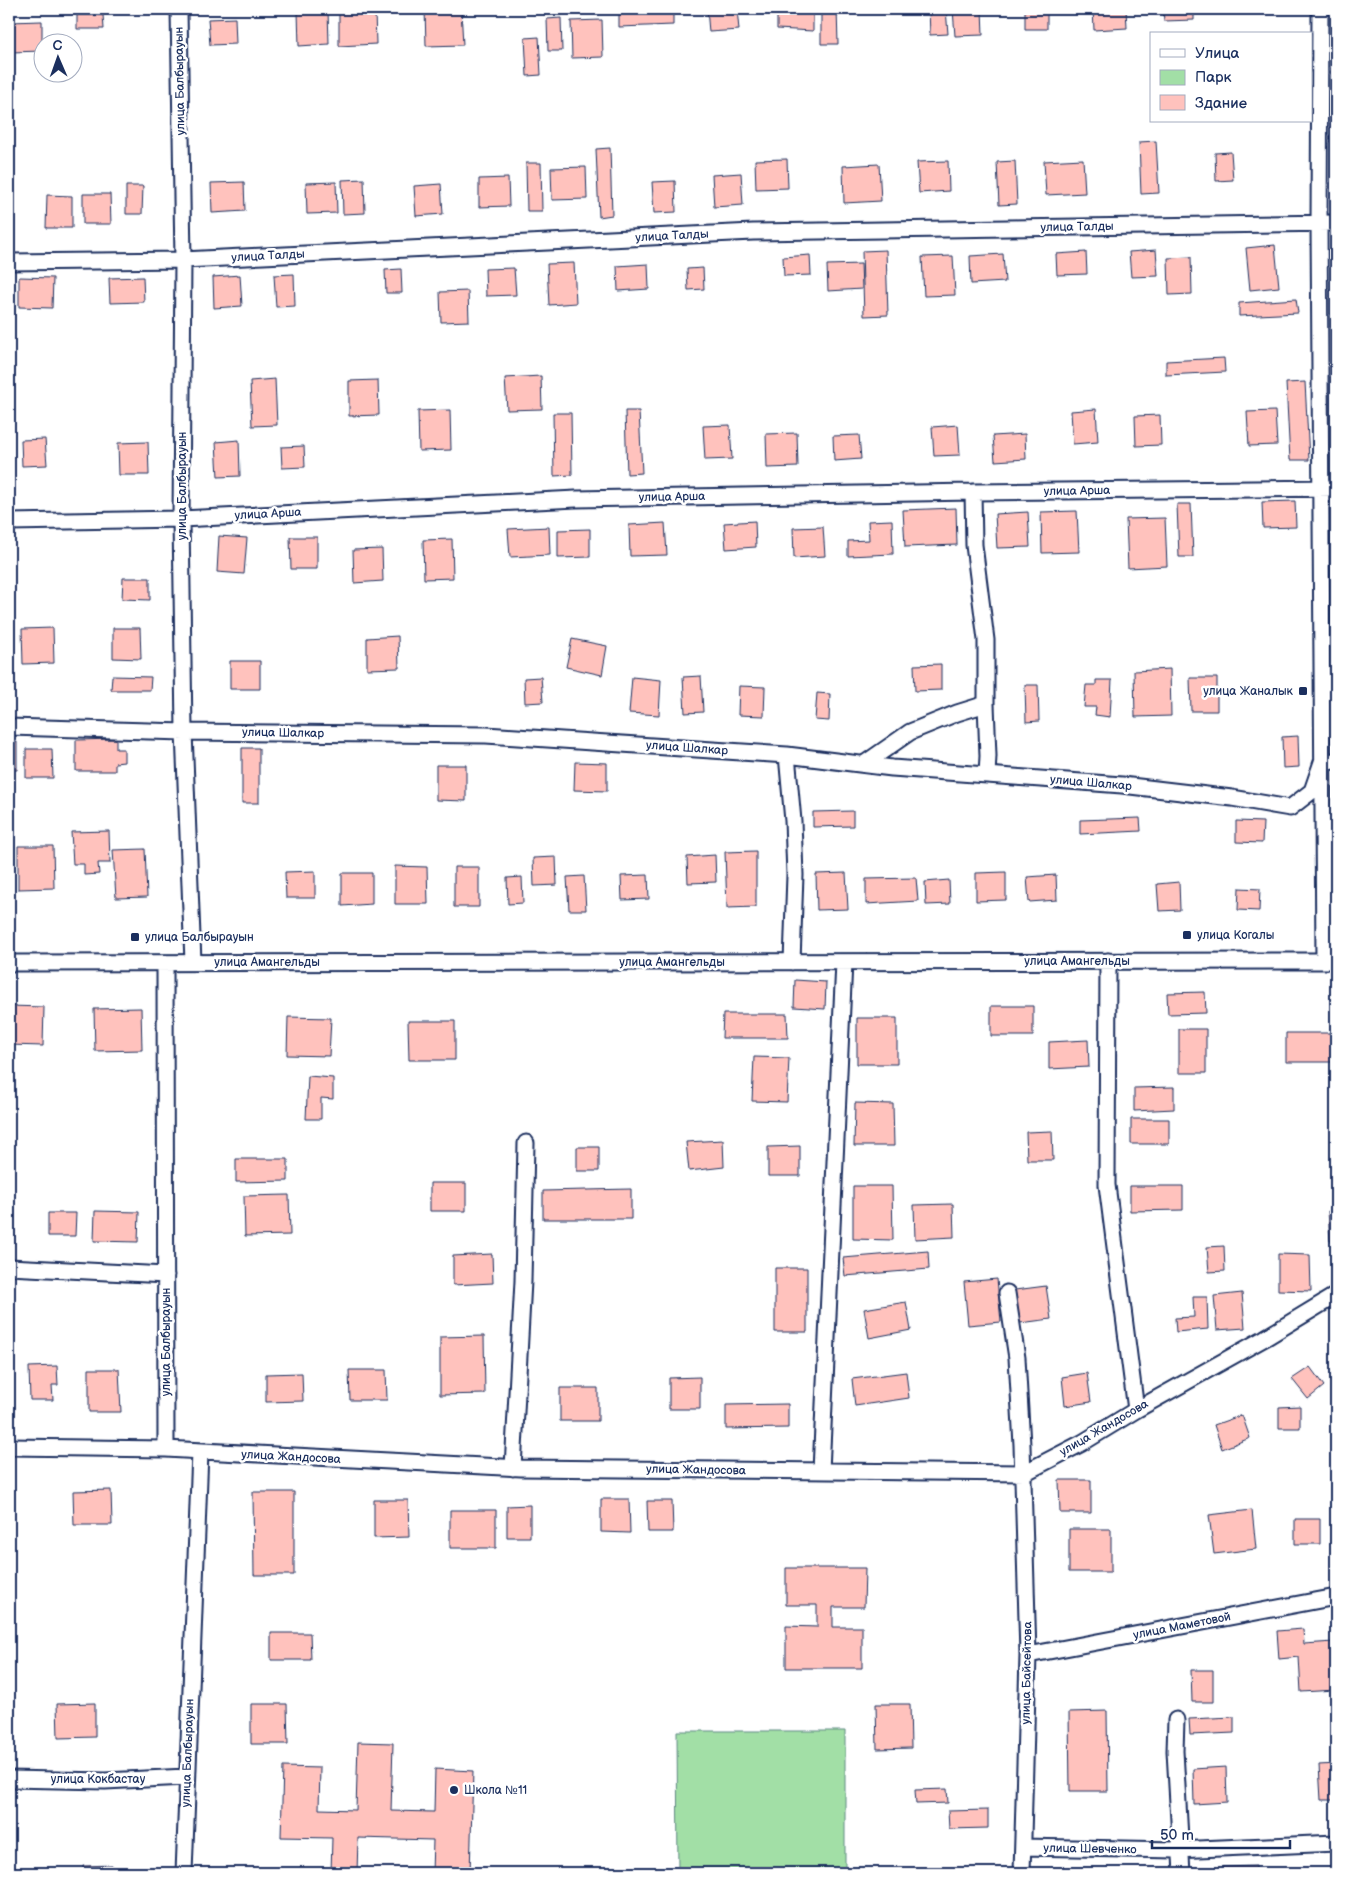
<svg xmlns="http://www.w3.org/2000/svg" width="1345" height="1882" font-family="'Balsamiq Sans',sans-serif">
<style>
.green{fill:#a2dfa6;stroke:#5e8782}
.building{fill:#ffc2bd;stroke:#1b2f5e}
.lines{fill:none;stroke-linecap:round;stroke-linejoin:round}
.street-casing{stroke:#1b2f5e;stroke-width:19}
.street{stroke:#fff;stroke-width:15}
.poi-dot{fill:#1b2f5e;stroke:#fff;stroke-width:2}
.labels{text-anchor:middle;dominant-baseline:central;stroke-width:5;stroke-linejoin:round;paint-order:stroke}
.street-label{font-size:12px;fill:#1b2f5e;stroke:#fff}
.poi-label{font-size:12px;fill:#1b2f5e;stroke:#fff;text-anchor:start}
</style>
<rect width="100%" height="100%" fill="#fff"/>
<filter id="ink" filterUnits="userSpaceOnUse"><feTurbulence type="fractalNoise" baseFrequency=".02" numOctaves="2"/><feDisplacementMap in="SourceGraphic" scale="10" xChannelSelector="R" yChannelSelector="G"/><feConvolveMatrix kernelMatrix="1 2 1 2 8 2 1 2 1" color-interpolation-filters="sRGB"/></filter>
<g filter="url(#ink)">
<path class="green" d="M 677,1731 L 845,1731 L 845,1873 L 678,1873 Z"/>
<path class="building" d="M 425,9 L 461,9 L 463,45 L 426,46 Z
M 619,9 L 673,9 L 673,25 L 619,27 Z
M 707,9 L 737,9 L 739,30 L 709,32 Z
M 777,9 L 813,9 L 813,31 L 777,29 Z
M 821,9 L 837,9 L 838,44 L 821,44 Z
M 929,9 L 946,9 L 948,34 L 930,35 Z
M 953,9 L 982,9 L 983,35 L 955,36 Z
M 1025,9 L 1047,9 L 1047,29 L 1025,29 Z
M 1093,9 L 1126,9 L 1127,28 L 1094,30 Z
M 1163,9 L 1194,9 L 1194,20 L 1164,21 Z
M 328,11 L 329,44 L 299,46 L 298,12 Z
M 375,12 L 376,44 L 339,46 L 339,13 Z
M 77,15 L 103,15 L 104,29 L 77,29 Z
M 235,18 L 236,44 L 210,45 L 208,19 Z
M 561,18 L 562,51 L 548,51 L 547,19 Z
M 602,20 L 603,57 L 572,58 L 571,21 Z
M 42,21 L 42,51 L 11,52 L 9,22 Z
M 539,37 L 541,75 L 527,76 L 525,38 Z
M 1156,141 L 1159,193 L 1141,194 L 1139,142 Z
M 610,148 L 612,215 L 599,217 L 596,149 Z
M 1231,152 L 1233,180 L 1216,181 L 1215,153 Z
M 787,159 L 788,188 L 756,189 L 755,160 Z
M 1083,159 L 1085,193 L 1046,195 L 1044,161 Z
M 948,161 L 949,191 L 919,193 L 917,162 Z
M 1015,161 L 1017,204 L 999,205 L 997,162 Z
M 526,163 L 541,163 L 542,211 L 527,211 Z
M 879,164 L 881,201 L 844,203 L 843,166 Z
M 586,167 L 587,199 L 552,200 L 551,168 Z
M 741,173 L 743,205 L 714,207 L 712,175 Z
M 508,178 L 509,206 L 479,207 L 479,179 Z
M 364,179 L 365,213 L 343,214 L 342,180 Z
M 675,181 L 676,212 L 654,213 L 652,182 Z
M 244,182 L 245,211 L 212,213 L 211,183 Z
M 336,182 L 337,213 L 307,214 L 306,183 Z
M 441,184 L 443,214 L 416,216 L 414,186 Z
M 126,186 L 143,186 L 142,214 L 126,214 Z
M 83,194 L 110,194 L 111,224 L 83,224 Z
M 47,195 L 72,196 L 72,228 L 46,228 Z
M 1275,245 L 1279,287 L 1250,290 L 1246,248 Z
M 886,250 L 888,315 L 864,316 L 862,251 Z
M 1156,250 L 1158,276 L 1131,277 L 1129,252 Z
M 1086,252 L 1087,274 L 1057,275 L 1056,254 Z
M 1003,254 L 1005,282 L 971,284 L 970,256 Z
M 810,255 L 811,275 L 784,276 L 783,257 Z
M 953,256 L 955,295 L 924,296 L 922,257 Z
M 1191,257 L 1192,294 L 1169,295 L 1168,258 Z
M 574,263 L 576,303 L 549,305 L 547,264 Z
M 648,264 L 649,289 L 618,291 L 617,266 Z
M 861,264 L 862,289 L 828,291 L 827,265 Z
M 514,268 L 516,295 L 486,296 L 485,269 Z
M 703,268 L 704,289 L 688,290 L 687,269 Z
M 401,269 L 402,293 L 386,293 L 385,270 Z
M 294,274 L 295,306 L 276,307 L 274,275 Z
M 240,275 L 242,306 L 214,308 L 213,277 Z
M 19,277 L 53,278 L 52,308 L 19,307 Z
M 143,277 L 144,302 L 110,303 L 109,278 Z
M 468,291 L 469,321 L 441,322 L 440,292 Z
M 1296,299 L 1298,313 L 1239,316 L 1239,303 Z
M 1224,358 L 1225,372 L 1166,375 L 1166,361 Z
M 541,376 L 542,409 L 507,410 L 505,378 Z
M 275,379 L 277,425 L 252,426 L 250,381 Z
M 378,380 L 379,415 L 349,416 L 349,381 Z
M 1305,382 L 1309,460 L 1290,460 L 1286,383 Z
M 1096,409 L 1098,442 L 1073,444 L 1071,411 Z
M 450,410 L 451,450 L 419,451 L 418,411 Z
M 625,411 L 639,411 L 642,473 L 627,474 Z
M 1275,411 L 1277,445 L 1249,446 L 1247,412 Z
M 553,413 L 571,413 L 572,475 L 554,476 Z
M 1160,415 L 1161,445 L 1136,446 L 1135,416 Z
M 730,425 L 732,459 L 705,460 L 703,426 Z
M 958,425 L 960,455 L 934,456 L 932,427 Z
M 797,433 L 798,467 L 767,468 L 766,434 Z
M 1025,434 L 1026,459 L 995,461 L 993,436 Z
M 859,435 L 861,459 L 834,461 L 833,436 Z
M 45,439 L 47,465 L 22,466 L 21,440 Z
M 239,440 L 240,476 L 218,477 L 216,442 Z
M 148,442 L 149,475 L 119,475 L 118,443 Z
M 304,446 L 305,467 L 282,468 L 281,447 Z
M 1295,501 L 1296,527 L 1263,528 L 1262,502 Z
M 1177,504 L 1191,504 L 1193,557 L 1179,557 Z
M 956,508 L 957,545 L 905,547 L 903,510 Z
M 1077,511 L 1079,552 L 1042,553 L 1041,512 Z
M 1028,512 L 1030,547 L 997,548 L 995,514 Z
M 1165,518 L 1167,566 L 1128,568 L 1126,519 Z
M 892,520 L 893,554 L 848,556 L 848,541 L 869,540 L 868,521 Z
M 755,521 L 756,547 L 726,549 L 724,523 Z
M 665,523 L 667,555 L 630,556 L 629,525 Z
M 549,527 L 550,555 L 510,557 L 508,529 Z
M 823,527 L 825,556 L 794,558 L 793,528 Z
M 590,529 L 590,557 L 558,558 L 558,530 Z
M 219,536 L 247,538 L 244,574 L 217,572 Z
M 290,537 L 317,537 L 317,569 L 291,569 Z
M 452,539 L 453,578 L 424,579 L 423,540 Z
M 382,549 L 383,581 L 354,583 L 353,550 Z
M 123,578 L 150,578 L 150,600 L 122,599 Z
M 53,628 L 54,663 L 23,664 L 22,629 Z
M 113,628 L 140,628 L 141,659 L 113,658 Z
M 398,636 L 399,668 L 367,669 L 367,638 Z
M 572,639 L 607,646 L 602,675 L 566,667 Z
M 230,661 L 260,661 L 260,689 L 230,689 Z
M 941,664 L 941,690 L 915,691 L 914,665 Z
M 1170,669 L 1171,716 L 1135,717 L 1134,671 Z
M 112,676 L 151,677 L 150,690 L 111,690 Z
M 701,676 L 703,712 L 685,713 L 683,677 Z
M 541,677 L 543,702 L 525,703 L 524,678 Z
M 632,677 L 661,680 L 659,715 L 629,713 Z
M 1190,678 L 1217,678 L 1217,711 L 1191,711 Z
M 1096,680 L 1112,680 L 1110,717 L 1095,715 L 1096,707 L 1084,707 L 1086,685 L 1096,685 Z
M 1025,685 L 1038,685 L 1039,721 L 1026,722 Z
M 739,686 L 765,687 L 764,716 L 738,715 Z
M 817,693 L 830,694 L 829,721 L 815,720 Z
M 1298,736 L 1299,767 L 1283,768 L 1282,737 Z
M 116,739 L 116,749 L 124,749 L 124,762 L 115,763 L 115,771 L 76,771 L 76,740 Z
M 9,742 L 17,742 L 17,770 L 9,770 Z
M 242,748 L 259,748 L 259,803 L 242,803 Z
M 26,749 L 52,749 L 53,778 L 26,778 Z
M 575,762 L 607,763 L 607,791 L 574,790 Z
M 436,765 L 466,765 L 466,801 L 436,800 Z
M 853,811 L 853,826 L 813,827 L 813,812 Z
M 1140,818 L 1141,831 L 1080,834 L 1080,820 Z
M 1236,821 L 1263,822 L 1262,843 L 1236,842 Z
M 109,831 L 110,863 L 98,863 L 99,874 L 84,875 L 84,864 L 73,864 L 71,832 Z
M 18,846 L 53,846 L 54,888 L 18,889 Z
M 145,849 L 147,897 L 116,898 L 113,850 Z
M 756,851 L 756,907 L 727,908 L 725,852 Z
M 715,855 L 716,882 L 688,883 L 687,857 Z
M 556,857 L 557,885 L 534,886 L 533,858 Z
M 395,866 L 427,867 L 428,904 L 395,904 Z
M 454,867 L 479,867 L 479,907 L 454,907 Z
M 315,871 L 315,898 L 286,898 L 285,872 Z
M 1006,872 L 1006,900 L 976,901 L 976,873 Z
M 342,873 L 372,873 L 372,904 L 342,906 Z
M 846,873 L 848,909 L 817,910 L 816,874 Z
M 648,875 L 649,899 L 622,900 L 621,876 Z
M 1056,875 L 1057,900 L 1029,902 L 1027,877 Z
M 584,876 L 586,910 L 569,910 L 567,877 Z
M 522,877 L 523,903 L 508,904 L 507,878 Z
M 916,878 L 918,901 L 866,904 L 866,879 Z
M 949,880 L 950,904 L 926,905 L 925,882 Z
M 1179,882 L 1180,910 L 1159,911 L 1157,884 Z
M 1239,888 L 1260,889 L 1259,911 L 1238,910 Z
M 795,980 L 826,982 L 825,1009 L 794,1007 Z
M 1205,992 L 1206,1013 L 1168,1014 L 1167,993 Z
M 9,1006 L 44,1007 L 43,1046 L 9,1045 Z
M 991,1006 L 1033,1006 L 1033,1036 L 991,1036 Z
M 141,1008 L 142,1050 L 95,1051 L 94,1009 Z
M 723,1014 L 787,1014 L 788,1038 L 722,1038 Z
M 288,1017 L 331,1018 L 329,1056 L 287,1055 Z
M 857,1018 L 897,1018 L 897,1064 L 857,1064 Z
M 408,1021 L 455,1021 L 455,1060 L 409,1060 Z
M 1179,1029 L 1206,1029 L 1206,1073 L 1179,1073 Z
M 1286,1033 L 1336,1033 L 1336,1062 L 1286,1062 Z
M 1088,1040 L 1089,1067 L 1049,1069 L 1049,1042 Z
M 754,1057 L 789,1058 L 787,1102 L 752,1101 Z
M 308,1076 L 333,1078 L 333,1099 L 321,1098 L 321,1119 L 306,1119 Z
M 1174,1087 L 1174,1109 L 1134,1111 L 1134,1088 Z
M 855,1103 L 893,1104 L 894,1146 L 854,1146 Z
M 1131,1119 L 1169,1119 L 1169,1144 L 1131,1144 Z
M 1052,1131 L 1053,1160 L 1027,1160 L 1026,1132 Z
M 723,1140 L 724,1167 L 689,1171 L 686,1142 Z
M 800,1146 L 800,1176 L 768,1176 L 768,1147 Z
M 577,1147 L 599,1147 L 599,1171 L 577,1171 Z
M 236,1159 L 288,1159 L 288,1181 L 236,1182 Z
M 430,1183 L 466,1183 L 466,1211 L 430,1211 Z
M 853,1186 L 892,1186 L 893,1240 L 853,1239 Z
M 1130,1186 L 1183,1186 L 1183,1210 L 1130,1211 Z
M 631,1189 L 631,1219 L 543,1219 L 543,1191 Z
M 289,1195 L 290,1235 L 245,1236 L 244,1196 Z
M 953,1204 L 954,1237 L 915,1239 L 914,1205 Z
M 95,1211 L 139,1212 L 138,1242 L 94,1241 Z
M 1328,1211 L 1336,1211 L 1336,1241 L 1330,1241 Z
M 48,1213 L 76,1213 L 75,1236 L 48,1236 Z
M 1224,1246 L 1225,1271 L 1209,1272 L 1207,1247 Z
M 928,1251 L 929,1269 L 845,1276 L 843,1258 Z
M 492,1254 L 493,1283 L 453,1285 L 453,1256 Z
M 1278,1254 L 1310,1255 L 1311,1291 L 1278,1290 Z
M 775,1268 L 807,1268 L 807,1332 L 775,1332 Z
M 997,1279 L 1001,1322 L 968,1325 L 964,1282 Z
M 1046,1286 L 1051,1319 L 1020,1323 L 1015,1290 Z
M 1242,1293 L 1245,1328 L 1217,1330 L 1214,1296 Z
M 1193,1297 L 1207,1297 L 1208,1329 L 1176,1332 L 1175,1318 L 1194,1317 Z
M 906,1302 L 911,1330 L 869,1338 L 864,1309 Z
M 484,1336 L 485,1394 L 440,1395 L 440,1337 Z
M 57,1366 L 58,1385 L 52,1385 L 53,1400 L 30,1400 L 29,1367 Z
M 1310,1367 L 1324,1386 L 1308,1399 L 1292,1379 Z
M 89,1369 L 119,1369 L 121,1412 L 89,1412 Z
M 349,1370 L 386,1370 L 387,1400 L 350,1400 Z
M 906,1372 L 909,1398 L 855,1406 L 852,1379 Z
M 302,1373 L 303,1401 L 266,1402 L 266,1374 Z
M 1087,1373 L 1091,1402 L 1065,1406 L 1062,1377 Z
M 700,1377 L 700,1409 L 669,1409 L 669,1378 Z
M 560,1388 L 598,1388 L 598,1421 L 560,1421 Z
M 788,1404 L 788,1428 L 726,1429 L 726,1405 Z
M 1300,1406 L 1300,1428 L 1279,1428 L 1279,1407 Z
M 1242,1415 L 1250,1438 L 1222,1449 L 1214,1425 Z
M 1059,1480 L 1091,1480 L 1091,1513 L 1060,1513 Z
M 111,1490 L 112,1525 L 74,1525 L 73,1491 Z
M 253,1492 L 294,1492 L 294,1575 L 254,1575 Z
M 601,1499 L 629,1499 L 630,1533 L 601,1532 Z
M 374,1500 L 408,1500 L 409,1537 L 374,1538 Z
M 647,1501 L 672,1501 L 673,1532 L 648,1532 Z
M 530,1505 L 530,1537 L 507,1537 L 507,1506 Z
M 450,1510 L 496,1510 L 496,1548 L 450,1548 Z
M 1252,1510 L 1256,1549 L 1214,1554 L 1209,1515 Z
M 1295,1519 L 1320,1519 L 1320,1544 L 1295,1544 Z
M 1069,1529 L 1111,1529 L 1111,1572 L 1069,1572 Z
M 786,1568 L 865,1568 L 864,1607 L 833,1607 L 833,1627 L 862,1627 L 862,1668 L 786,1668 L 786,1626 L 817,1627 L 817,1605 L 786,1605 Z
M 1303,1629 L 1304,1644 L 1334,1642 L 1336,1690 L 1301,1692 L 1299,1657 L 1279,1659 L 1277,1631 Z
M 271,1633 L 310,1633 L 311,1660 L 271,1660 Z
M 1191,1670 L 1213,1670 L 1213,1702 L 1192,1702 Z
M 95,1703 L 95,1737 L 58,1738 L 57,1704 Z
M 251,1704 L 287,1704 L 288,1744 L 251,1744 Z
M 876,1704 L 910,1704 L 911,1748 L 877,1749 Z
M 1107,1711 L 1108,1791 L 1070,1791 L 1069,1712 Z
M 1234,1717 L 1234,1733 L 1190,1735 L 1189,1719 Z
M 358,1742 L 393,1743 L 391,1811 L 434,1812 L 435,1769 L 473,1771 L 470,1873 L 432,1873 L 433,1840 L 358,1838 L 357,1873 L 331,1873 L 332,1838 L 281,1837 L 283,1767 L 320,1768 L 319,1809 L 356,1810 Z
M 1336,1764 L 1336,1800 L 1321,1800 L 1319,1765 Z
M 1226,1767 L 1227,1802 L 1194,1804 L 1193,1769 Z
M 947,1789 L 948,1803 L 916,1804 L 915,1790 Z
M 988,1810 L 988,1828 L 949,1829 L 948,1811 Z
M 112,1865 L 112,1873 L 83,1873 L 83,1866 Z
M 1256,1866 L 1256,1873 L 1223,1873 L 1223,1867 Z"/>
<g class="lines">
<g class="street-casing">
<path id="street" d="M 179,9 L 183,260 L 181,519 L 184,732 L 193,962
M 1320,9 L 1319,224 L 1324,960
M 9,262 L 183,260 L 753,232 L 1336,223
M 9,522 L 181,519 L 576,499 L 973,492 L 1336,488
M 986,704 L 988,756 L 987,775
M 9,727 L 184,732 L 486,735 L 787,755 L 892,768 L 1122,785 L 1232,798 L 1290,808 L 1312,791 L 1322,762 L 1336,761
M 787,755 L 793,821 L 795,875 L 792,962
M 864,764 L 910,732 L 957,713 L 986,704 L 986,640 L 974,545 L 973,492
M 1108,961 L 1107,1185 L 1136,1410
M 9,963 L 1336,961
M 165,964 L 166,1449
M 9,1267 L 166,1275
M 1007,1293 L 1017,1358 L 1022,1445 L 1028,1655 L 1022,1873
M 9,1447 L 166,1449 L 521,1468 L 1024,1473 L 1082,1443 L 1136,1410 L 1265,1338 L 1336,1295
M 513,1468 L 523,1281 L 526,1143
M 821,1471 L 844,962
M 1028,1655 L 1336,1597
M 1176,1720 L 1175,1751 L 1182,1873
M 9,1779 L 105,1781 L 186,1777
M 1023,1847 L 1176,1850 L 1336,1843
M 184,1873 L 200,1452"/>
</g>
<use href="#street" class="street"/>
</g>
</g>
<g class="poi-dot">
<rect x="1298" y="686" width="10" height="10" rx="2.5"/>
<rect x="1182" y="930" width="10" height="10" rx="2.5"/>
<rect x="130" y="932" width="10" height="10" rx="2.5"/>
<circle cx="454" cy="1790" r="5"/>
</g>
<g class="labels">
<g class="street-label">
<text transform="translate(180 81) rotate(-91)">улица Балбырауын</text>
<text transform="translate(1077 227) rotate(-1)">улица Талды</text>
<text transform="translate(672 236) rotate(-3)">улица Талды</text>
<text transform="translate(268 256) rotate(-3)">улица Талды</text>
<text transform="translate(182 486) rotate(-90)">улица Балбырауын</text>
<text transform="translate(1077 491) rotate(-1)">улица Арша</text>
<text transform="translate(672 497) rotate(-1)">улица Арша</text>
<text transform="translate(268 514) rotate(-3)">улица Арша</text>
<text transform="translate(283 733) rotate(1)">улица Шалкар</text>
<text transform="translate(687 748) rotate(4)">улица Шалкар</text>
<text transform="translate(1091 783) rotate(5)">улица Шалкар</text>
<text x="1077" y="961">улица Амангельды</text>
<text x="267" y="962">улица Амангельды</text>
<text x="672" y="962">улица Амангельды</text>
<text transform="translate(166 1342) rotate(-90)">улица Балбырауын</text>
<text transform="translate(1104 1428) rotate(-30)">улица Жандосова</text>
<text transform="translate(291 1457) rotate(3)">улица Жандосова</text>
<text transform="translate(696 1470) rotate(1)">улица Жандосова</text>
<text transform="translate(1182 1626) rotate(-11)">улица Маметовой</text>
<text transform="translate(1027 1673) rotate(-89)">улица Байсейтова</text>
<text transform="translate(188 1753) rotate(-88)">улица Балбырауын</text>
<text x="98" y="1779">улица Кокбастау</text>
<text transform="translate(1090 1849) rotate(1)">улица Шевченко</text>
</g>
<g class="poi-label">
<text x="1293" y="691" text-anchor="end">улица Жаналык</text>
<text x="1197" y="935">улица Когалы</text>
<text x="145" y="937">улица Балбырауын</text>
<text x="464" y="1790">Школа №11</text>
</g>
</g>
<rect width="1345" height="1882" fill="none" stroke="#fff" stroke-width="30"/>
<rect x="15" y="15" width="1315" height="1852" fill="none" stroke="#1b2f5e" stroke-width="2" filter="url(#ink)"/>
<rect x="1150" y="32" width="162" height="90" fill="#ffffff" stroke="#a4acbf"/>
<rect x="1160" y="49" width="25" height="8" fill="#ffffff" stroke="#a4acbf"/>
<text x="1195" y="58" font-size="15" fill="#1b2f5e">Улица</text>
<rect x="1160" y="70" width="25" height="15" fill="#a2dfa6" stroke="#a4acbf"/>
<text x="1195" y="82" font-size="15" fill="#1b2f5e">Парк</text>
<rect x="1160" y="95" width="25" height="15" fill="#ffc2bd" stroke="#a4acbf"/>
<text x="1195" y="108" font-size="15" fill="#1b2f5e">Здание</text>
<g transform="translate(58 58) rotate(358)"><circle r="24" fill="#ffffff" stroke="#a4acbf"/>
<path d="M0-4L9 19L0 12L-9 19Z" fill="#1b2f5e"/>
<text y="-8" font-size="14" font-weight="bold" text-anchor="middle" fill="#1b2f5e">С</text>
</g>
<path d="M1152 1840v8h138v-8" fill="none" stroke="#1b2f5e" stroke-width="2.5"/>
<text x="1160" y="1840" font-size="15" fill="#1b2f5e" stroke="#ffffff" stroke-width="4" paint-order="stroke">50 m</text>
</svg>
